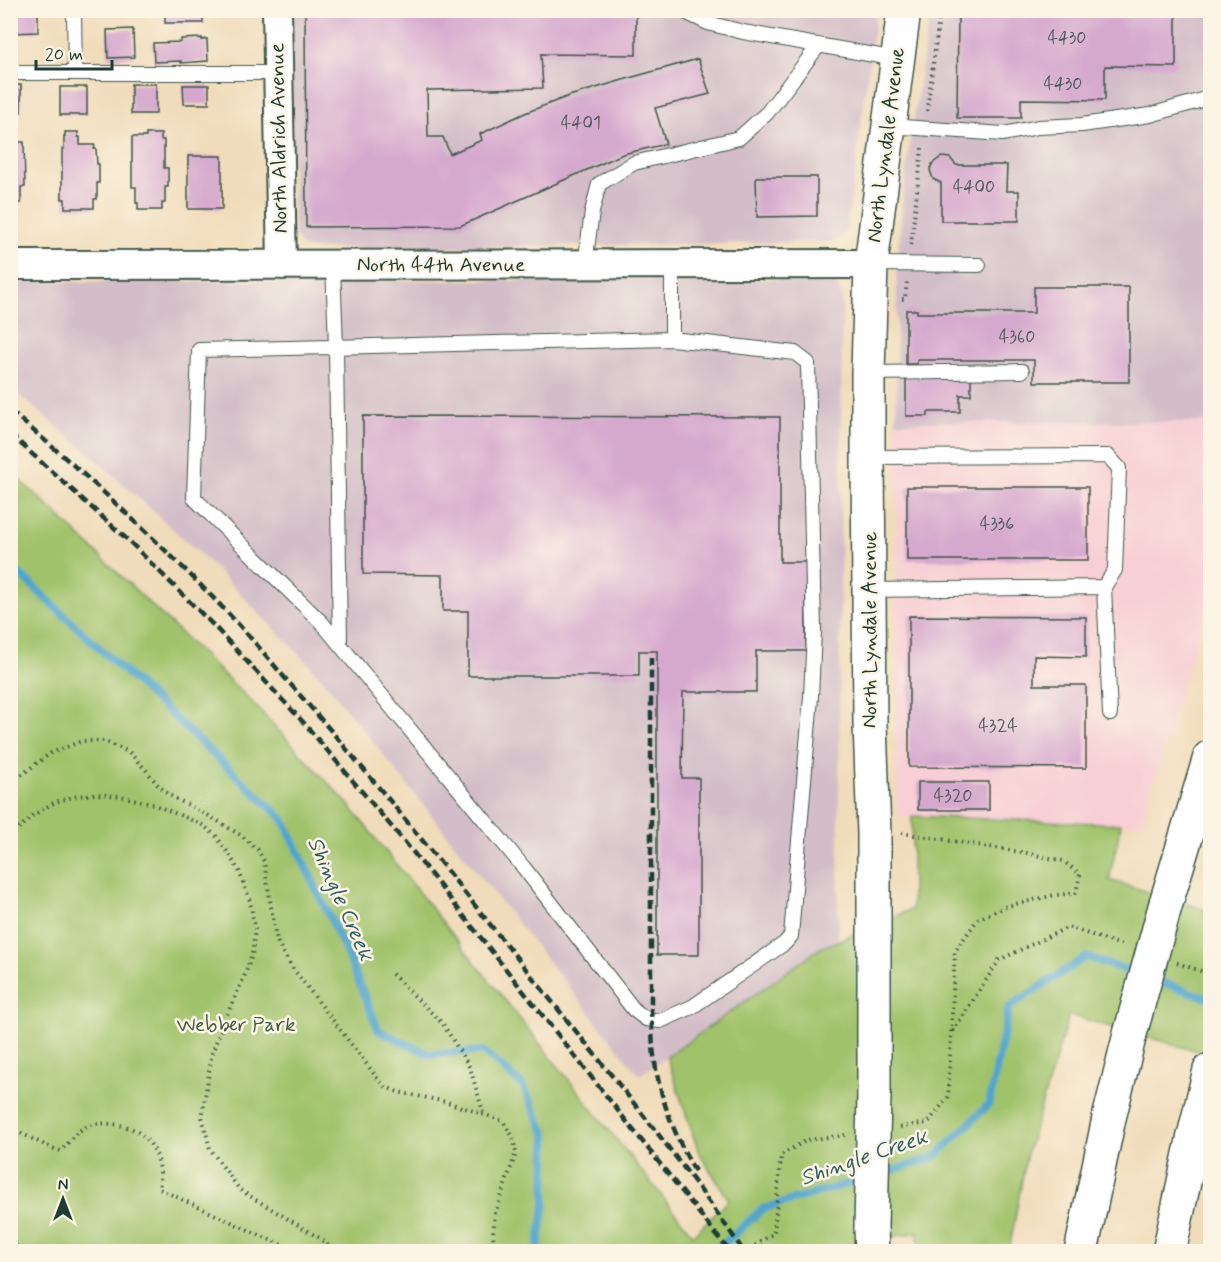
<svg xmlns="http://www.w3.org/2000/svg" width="1221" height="1262" font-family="Mynerve,sans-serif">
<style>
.built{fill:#f7cfd4}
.industrial{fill:#d2bdc8}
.green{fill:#a0c26b;stroke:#608050;stroke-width:1.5}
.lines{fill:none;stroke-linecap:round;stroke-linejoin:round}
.stream{stroke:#50a4cc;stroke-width:8}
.building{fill:#d5a8ce}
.lane-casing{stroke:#3e5548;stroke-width:16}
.street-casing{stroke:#3e5548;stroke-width:32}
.secondary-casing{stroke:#3e5548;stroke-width:36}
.highway-casing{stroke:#3e5548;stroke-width:36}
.path{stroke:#3e5548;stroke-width:4;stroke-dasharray:1.5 4.5;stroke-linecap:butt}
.lane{stroke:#fff;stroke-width:14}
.street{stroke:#fff;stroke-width:28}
.secondary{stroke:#fff;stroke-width:33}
.highway{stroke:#fff;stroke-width:33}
.rail{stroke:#1f3d34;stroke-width:4.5;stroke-dasharray:9 4.5;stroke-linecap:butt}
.secondary-bridge-casing{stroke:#3e5548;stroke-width:36;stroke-linecap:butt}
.highway-bridge-casing{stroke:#3e5548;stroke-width:36;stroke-linecap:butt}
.secondary-bridge{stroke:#fff;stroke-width:33}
.highway-bridge{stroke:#fff;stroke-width:33}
.labels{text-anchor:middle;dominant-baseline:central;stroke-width:5;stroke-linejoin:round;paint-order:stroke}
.number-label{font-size:18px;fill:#4c585a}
.street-label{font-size:21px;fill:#1f3d34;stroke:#fcf5e5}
.park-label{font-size:21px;fill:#3f5e42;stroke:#fcf5e5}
.water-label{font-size:22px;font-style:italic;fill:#2e5c62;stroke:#fcf5e5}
</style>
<rect width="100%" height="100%" fill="#fcf5e5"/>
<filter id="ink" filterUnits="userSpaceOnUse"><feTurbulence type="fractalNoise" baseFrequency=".0167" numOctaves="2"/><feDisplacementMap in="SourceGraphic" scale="12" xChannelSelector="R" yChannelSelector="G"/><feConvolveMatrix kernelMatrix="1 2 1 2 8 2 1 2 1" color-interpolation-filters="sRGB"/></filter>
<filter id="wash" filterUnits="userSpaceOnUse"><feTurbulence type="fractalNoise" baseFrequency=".008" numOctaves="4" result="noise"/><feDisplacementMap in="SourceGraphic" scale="24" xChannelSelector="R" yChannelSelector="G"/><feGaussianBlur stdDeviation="1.35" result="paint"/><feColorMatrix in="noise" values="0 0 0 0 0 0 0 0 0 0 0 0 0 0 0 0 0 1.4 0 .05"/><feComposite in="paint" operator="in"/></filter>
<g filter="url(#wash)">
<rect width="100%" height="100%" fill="#f0dcba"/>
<path class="built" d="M 896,422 L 1210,422 L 1210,594 L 1141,824 L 897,816 Z"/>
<path class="industrial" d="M 289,11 L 876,11 L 847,228 L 842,237 L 834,242 L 313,249 L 302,247 L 294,234 Z
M 930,11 L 1210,11 L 1210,422 L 896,422 L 897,261 L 905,177 Z
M 829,279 L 837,284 L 842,299 L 838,941 L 819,949 L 667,1057 L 639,1075 L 321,677 L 208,561 L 92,456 L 11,388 L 10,282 Z"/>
<path class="green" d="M 10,472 L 40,498 L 250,700 L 348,804 L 693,1235 L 729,1200 L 699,1153 L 667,1057 L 819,949 L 912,909 L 912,816 L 1121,824 L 1109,880 L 1210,911 L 1210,1055 L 1069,1015 L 1027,1153 L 1009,1251 L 919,1251 L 918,1232 L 832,1248 L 829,1252 L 11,1251 Z"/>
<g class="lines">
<path class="stream" d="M 10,565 L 283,819 L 344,947 L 379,1031 L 429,1054 L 483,1051 L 523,1086 L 546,1135 L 545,1204 L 537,1252
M 1152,979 L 1210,999
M 881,1174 L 935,1157 L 989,1104 L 1009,1007 L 1086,957 L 1138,974
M 715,1252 L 762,1209 L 864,1179"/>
</g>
<g id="blocks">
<path class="building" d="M 12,10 L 38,10 L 38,32 L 12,33 Z
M 165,10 L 203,10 L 203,23 L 165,23 Z
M 305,10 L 636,10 L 636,55 L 541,54 L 543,88 L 427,90 L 428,137 L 443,137 L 450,154 L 482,140 L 480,134 L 525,113 L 569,96 L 633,77 L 698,59 L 710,94 L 655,108 L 666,144 L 623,154 L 460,226 L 306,227 Z
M 958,10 L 1176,10 L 1176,67 L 1105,66 L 1105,100 L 1021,99 L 1021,118 L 957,118 Z
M 133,29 L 134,57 L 108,58 L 107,30 Z
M 202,38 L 202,40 L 207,39 L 208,61 L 181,63 L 181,61 L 154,62 L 153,43 L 181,42 L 181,39 Z
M 131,84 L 156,84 L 156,114 L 131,114 Z
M 10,85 L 21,85 L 21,112 L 10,112 Z
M 183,85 L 209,85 L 209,104 L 184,104 Z
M 60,87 L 87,87 L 87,115 L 60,115 Z
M 65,132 L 78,132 L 78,137 L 80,137 L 80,145 L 95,145 L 94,149 L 96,149 L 97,164 L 99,164 L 99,183 L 97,183 L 97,199 L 94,199 L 94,208 L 65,208 L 65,199 L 62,199 L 62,149 L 64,149 L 64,136 L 65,136 Z
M 146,134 L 161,134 L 161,140 L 164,140 L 164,168 L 168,168 L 168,187 L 165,187 L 165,203 L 162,203 L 162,210 L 138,210 L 138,203 L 136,203 L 136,187 L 132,187 L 132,137 L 146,137 Z
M 10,142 L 24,142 L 25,187 L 21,187 L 21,203 L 10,203 Z
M 188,156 L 222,156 L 222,209 L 188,209 Z
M 941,157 L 950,158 L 956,165 L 1007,165 L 1006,191 L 1019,191 L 1019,221 L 941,221 L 941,183 L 933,179 L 930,170 L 932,164 Z
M 756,177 L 817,177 L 817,216 L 757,217 Z
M 1034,287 L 1129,287 L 1129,382 L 1034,382 L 1034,360 L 917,360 L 917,364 L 906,364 L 906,310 L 917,310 L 917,313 L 1034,313 Z
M 906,378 L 971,378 L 971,395 L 960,395 L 960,412 L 928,412 L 928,416 L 906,416 Z
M 363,416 L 780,417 L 780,562 L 806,562 L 806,651 L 756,651 L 756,692 L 683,692 L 682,778 L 699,778 L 699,955 L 657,955 L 657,651 L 639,651 L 639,676 L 468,676 L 468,611 L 443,611 L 443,575 L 363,574 Z
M 907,487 L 1088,487 L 1088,560 L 907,560 Z
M 909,616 L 1086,617 L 1086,657 L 1034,656 L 1034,685 L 1086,685 L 1086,768 L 909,767 Z
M 918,782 L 989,782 L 989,810 L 918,810 Z"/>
</g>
</g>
<g filter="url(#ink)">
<use href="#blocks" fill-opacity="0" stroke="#3e5548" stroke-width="1.5"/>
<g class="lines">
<g class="lane-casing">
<path id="lane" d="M 74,10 L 75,73
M 681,10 L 708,23 L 743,32 L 897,59
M 10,73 L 278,73
M 889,126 L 1003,134 L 1038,127 L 1082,125 L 1150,115 L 1202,100 L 1210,95
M 585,264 L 592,212 L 599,184 L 634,163 L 739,138 L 767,113 L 819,45
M 672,264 L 672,339 L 199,350 L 194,498 L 322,623 L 524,868 L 634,1010 L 646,1019 L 660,1021 L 692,1007 L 785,943 L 791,936 L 811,697 L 814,631 L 808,363 L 795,353 L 672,339
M 871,264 L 979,265
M 333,265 L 336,347 L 340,644
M 868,373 L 1022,371
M 868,457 L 1108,456 L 1119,468 L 1115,570 L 1104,587 L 869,590
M 1104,587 L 1110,714"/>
</g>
<g class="street-casing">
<path id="street" d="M 277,10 L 282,265
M 10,265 L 871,264"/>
</g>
<g class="secondary-casing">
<path id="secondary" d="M 874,1096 L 874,833 L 870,724 L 868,457 L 868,373 L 871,264 L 904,10
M 871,1228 L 872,1252"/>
</g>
<g class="highway-casing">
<path id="highway" d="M 1166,903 L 1210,757
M 1081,1252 L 1109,1118 L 1130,1034
M 1169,1252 L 1193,1140 L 1210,1070"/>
</g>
<path class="path" d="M 927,111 L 940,10
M 911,245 L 922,148
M 902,299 L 905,299 L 907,282
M 10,779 L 21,775 L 51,753 L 82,741 L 104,741 L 129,752 L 146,770 L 157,784 L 169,795 L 211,817 L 242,836 L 258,850 L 264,861 L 275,932 L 278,944 L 291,966 L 378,1079 L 386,1087 L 398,1092 L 447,1102 L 503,1121 L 513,1137 L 516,1153 L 495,1214 L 493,1233 L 494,1252
M 10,837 L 32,816 L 55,802 L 77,796 L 95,794 L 121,796 L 152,804 L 187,818 L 204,826 L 216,836 L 229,854 L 239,871 L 250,901 L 255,929 L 252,955 L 244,977 L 225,1019 L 212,1053 L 202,1117 L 210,1149 L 240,1190 L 318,1237 L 336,1252
M 1177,963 L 1210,974
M 392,974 L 443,1024 L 470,1068 L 483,1112
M 953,1031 L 999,960 L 1068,927 L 1124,946
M 900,1127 L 928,1123 L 948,1097 L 955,951 L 978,919 L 1007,906 L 1055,895 L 1076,893 L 1080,874 L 1063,861 L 1027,853 L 902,833
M 10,1128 L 51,1148 L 61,1151 C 68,1143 75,1133 84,1128 C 93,1123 102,1123 111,1124 C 147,1126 165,1155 159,1189 L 297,1252
M 10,1243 L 30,1252
M 745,1252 L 774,1233 L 781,1155 L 807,1140 L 845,1135"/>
<use href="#lane" class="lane"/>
<use href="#street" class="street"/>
<use href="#secondary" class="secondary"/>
<use href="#highway" class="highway"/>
<path class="rail" d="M 10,411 C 85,473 157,540 225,610 C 245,631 265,654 284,677 C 365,768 441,863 517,958 C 594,1055 675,1149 744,1252
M 10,434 L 129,541 L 214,626 L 304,723 L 413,852 L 730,1252
M 651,657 L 651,1009 C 652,1024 652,1040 654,1056 C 659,1096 675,1137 695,1171"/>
<g class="secondary-bridge-casing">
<path id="secondary-bridge" d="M 871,1228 L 874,1096"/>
</g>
<g class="highway-bridge-casing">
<path id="highway-bridge" d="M 1130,1034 L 1166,903"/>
</g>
<use href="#secondary-bridge" class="secondary-bridge"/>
<use href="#highway-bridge" class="highway-bridge"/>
</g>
</g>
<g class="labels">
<g class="number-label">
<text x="1067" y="38">4430</text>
<text x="1063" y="84">4430</text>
<text x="581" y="123">4401</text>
<text x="974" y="187">4400</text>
<text x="1017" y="337">4360</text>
<text x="997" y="524">4336</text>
<text x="998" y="726">4324</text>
<text x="953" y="796">4320</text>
</g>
<g class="street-label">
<text transform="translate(279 138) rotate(-91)">North Aldrich Avenue</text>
<text transform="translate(886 145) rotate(-83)">North Lyndale Avenue</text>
<text x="441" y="265">North 44th Avenue</text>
<text transform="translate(870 630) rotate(-90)">North Lyndale Avenue</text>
</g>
<g class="park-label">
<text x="236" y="1025">Webber Park</text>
</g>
<g class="water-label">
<text transform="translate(340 899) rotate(66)">Shingle Creek</text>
<text transform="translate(864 1158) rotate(-19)">Shingle Creek</text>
</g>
</g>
<rect width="1221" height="1262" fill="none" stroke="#fcf5e5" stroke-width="36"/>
<g transform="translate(63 1199)" stroke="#fcf5e5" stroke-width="4.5" paint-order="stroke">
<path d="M0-4.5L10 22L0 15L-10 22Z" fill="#1f3d34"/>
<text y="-9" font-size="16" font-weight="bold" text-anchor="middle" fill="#1f3d34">N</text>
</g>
<path d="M36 60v9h76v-9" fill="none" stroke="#1f3d34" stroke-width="3"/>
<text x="45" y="60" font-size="18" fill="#1f3d34" stroke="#fcf5e5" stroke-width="4.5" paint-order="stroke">20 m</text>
</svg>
